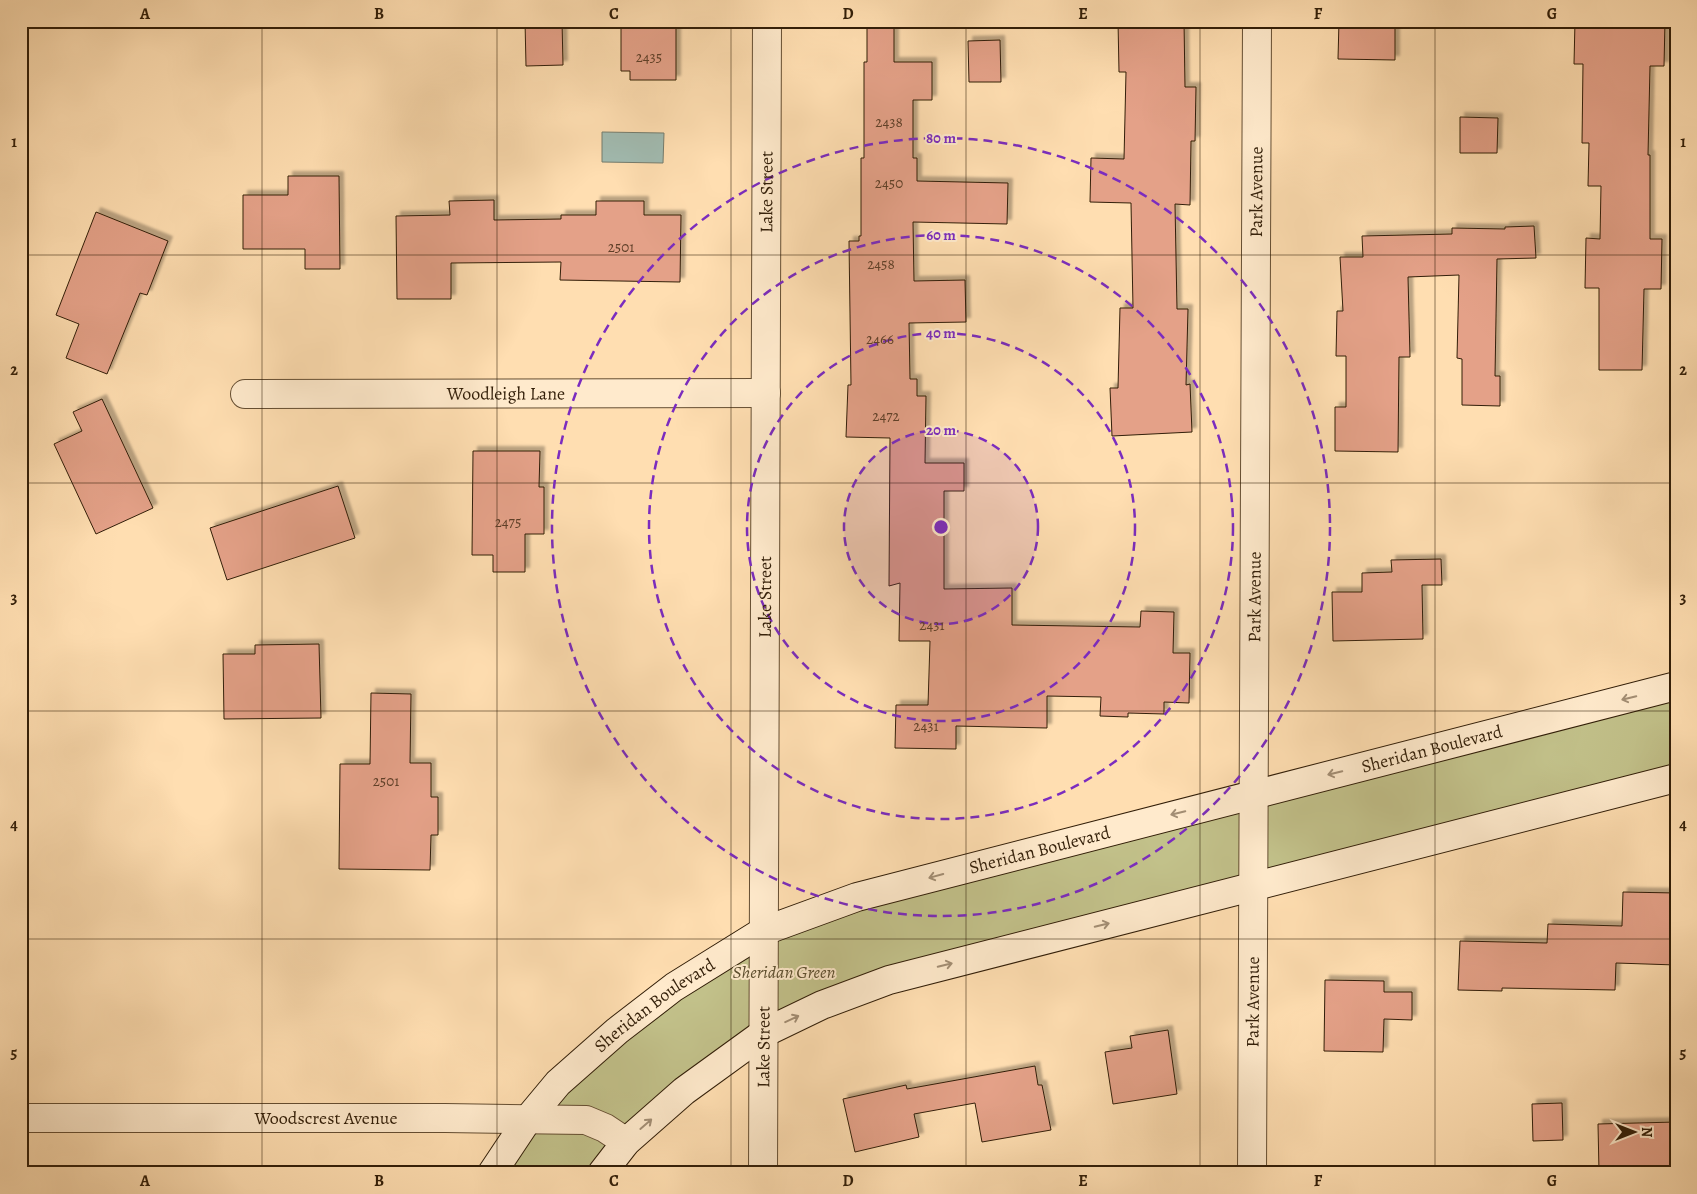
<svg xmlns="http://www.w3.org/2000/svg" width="1697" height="1194" font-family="Alegreya,serif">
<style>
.green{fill:#c2c18a;stroke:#7a7049}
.water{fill:#a1bbb1;stroke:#757c6d}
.building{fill:#e4a188;stroke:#321e08;filter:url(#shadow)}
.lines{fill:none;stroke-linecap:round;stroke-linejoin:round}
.street-casing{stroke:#654e32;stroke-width:30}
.secondary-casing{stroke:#321e08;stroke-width:30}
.street{stroke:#ffeacc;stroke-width:28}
.secondary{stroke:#ffeacc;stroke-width:28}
.oneway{stroke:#a38e74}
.grid{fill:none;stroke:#321e08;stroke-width:1;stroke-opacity:0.55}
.ring{fill:none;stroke:#7b2cbf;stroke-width:2.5;stroke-dasharray:9 6}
.labels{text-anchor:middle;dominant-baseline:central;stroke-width:4;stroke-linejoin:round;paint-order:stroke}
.number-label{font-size:15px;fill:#5e3f28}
.street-label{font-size:18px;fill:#321e08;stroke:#ffeacc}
.park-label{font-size:18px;font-style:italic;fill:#5d4f2f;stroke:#ffeacc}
.centre{fill:#7b2cbf;stroke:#ffeacc;stroke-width:2.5}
.ring-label{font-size:15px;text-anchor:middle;font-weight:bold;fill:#7b2cbf;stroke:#ffeacc;stroke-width:4;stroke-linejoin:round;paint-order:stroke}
.neatline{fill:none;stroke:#321e08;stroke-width:2}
.grid-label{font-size:16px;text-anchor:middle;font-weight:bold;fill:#321e08}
</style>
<defs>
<filter id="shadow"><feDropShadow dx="4.5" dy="-4.5" stdDeviation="1" flood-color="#0004"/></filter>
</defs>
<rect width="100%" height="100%" fill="#ffdeb1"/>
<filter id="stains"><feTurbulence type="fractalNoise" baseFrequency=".004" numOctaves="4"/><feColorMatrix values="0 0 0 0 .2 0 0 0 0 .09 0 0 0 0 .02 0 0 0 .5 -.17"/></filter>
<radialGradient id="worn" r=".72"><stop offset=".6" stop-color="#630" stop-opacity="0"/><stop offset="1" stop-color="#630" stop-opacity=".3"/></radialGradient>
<path class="green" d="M 1676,686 L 1676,778 L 889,980 L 764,1033 L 602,1173 L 492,1173 L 528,1119 L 764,931 Z"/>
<path class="water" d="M 602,132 L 664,133 L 663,163 L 602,162 Z"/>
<path class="building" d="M 525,21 L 562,21 L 563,65 L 526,66 Z
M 621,21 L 676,21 L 676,80 L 630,80 L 630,71 L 621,71 Z
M 867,21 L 894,21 L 894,62 L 932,62 L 932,100 L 913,100 L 913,158 L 917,158 L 917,181 L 1008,183 L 1007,224 L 913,222 L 914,281 L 965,280 L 966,322 L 909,323 L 910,379 L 917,379 L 917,396 L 926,396 L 925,463 L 964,463 L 964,491 L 944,491 L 944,589 L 1012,588 L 1012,625 L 1140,627 L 1141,611 L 1174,612 L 1173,653 L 1190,653 L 1189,703 L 1164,702 L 1164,714 L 1128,713 L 1128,717 L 1100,716 L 1101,697 L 1047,696 L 1047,728 L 956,726 L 956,749 L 895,748 L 896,705 L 928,705 L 930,641 L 899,641 L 900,583 L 889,586 L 890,438 L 846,437 L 848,385 L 851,385 L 849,241 L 859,241 L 859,236 L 861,236 L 861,158 L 864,158 L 864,62 L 867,62 Z
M 1118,21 L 1184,21 L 1185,87 L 1196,87 L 1195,141 L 1191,141 L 1190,205 L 1175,204 L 1177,309 L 1188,309 L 1186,385 L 1190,384 L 1192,432 L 1112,436 L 1110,388 L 1118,388 L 1120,308 L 1133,308 L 1131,203 L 1090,202 L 1091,158 L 1124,159 L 1126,72 L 1119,72 Z
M 1339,21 L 1395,21 L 1395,60 L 1338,59 Z
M 1575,21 L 1665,21 L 1664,66 L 1650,66 L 1648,155 L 1650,155 L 1650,239 L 1662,239 L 1661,289 L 1644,289 L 1642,370 L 1599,370 L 1599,288 L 1585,288 L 1586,238 L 1600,239 L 1601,186 L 1588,186 L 1589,143 L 1582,143 L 1583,64 L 1574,64 Z
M 1000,40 L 1001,82 L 969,82 L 968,41 Z
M 1460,117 L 1498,118 L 1497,153 L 1460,153 Z
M 288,176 L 339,176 L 340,269 L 305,269 L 305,249 L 243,249 L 243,195 L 288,195 Z
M 494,200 L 494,220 L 561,219 L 561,215 L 596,215 L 596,201 L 644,201 L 644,215 L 681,215 L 680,282 L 560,280 L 561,262 L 451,263 L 451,299 L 397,299 L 396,216 L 450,215 L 449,201 Z
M 96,212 L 168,241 L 147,295 L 140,293 L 107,374 L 66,358 L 79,324 L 56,315 Z
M 1534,226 L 1536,258 L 1497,259 L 1495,376 L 1500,376 L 1500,406 L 1462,405 L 1462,359 L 1457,358 L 1459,275 L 1408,277 L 1410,357 L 1399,357 L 1398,452 L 1335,451 L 1335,407 L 1346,407 L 1346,356 L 1336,356 L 1337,311 L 1343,311 L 1340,257 L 1363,257 L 1362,236 L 1452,234 L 1452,228 L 1505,229 L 1505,227 Z
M 102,399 L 153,508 L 96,534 L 54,444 L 82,431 L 73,412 Z
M 473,451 L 540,451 L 539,487 L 544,487 L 544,534 L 525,534 L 525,572 L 493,572 L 493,555 L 472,555 Z
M 338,486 L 355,538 L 227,580 L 210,528 Z
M 1441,559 L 1442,585 L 1422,585 L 1423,639 L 1333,641 L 1332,592 L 1362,592 L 1362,573 L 1392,572 L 1391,560 Z
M 319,644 L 321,718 L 224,719 L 223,654 L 255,654 L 255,645 Z
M 371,693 L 411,694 L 410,763 L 431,763 L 431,797 L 438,797 L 438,835 L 431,835 L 430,870 L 339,869 L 340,764 L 370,764 Z
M 1623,892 L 1676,893 L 1676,965 L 1616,963 L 1615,990 L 1502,988 L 1502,991 L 1458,990 L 1460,941 L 1547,943 L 1548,924 L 1622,926 Z
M 1325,980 L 1384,981 L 1384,992 L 1412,992 L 1412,1020 L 1384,1019 L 1383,1052 L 1324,1051 Z
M 1168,1030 L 1177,1094 L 1113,1104 L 1105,1052 L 1132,1048 L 1130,1036 Z
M 1035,1066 L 1038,1085 L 1042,1085 L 1051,1130 L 982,1142 L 975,1103 L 914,1114 L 919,1137 L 855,1152 L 843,1099 L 906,1085 L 907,1089 Z
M 1562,1103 L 1563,1140 L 1533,1141 L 1532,1104 Z
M 1676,1122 L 1676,1170 L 1599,1172 L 1598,1124 Z"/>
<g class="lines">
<g class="street-casing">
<g id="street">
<path id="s1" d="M 245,394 L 766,393"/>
<path id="s2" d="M 21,1118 L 445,1118 L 586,1120 L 605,1128 L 626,1142"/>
<path id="s3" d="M 763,1173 L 767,21"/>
<path id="s4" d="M 1252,1173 L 1257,21"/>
</g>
</g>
<g class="secondary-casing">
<g id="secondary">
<path id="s5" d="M 492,1173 L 528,1119 L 558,1083 L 617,1031 L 674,987 L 764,931 L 857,897 L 1676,686"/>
<path d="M 602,1173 L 626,1142 L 684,1091 L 764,1033 L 822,1005 L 889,980 L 1676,778"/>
</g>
</g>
<use href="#street" class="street"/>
<use href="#secondary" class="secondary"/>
</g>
<defs><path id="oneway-shaft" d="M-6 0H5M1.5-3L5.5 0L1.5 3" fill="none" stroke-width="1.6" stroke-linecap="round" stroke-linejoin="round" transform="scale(1.25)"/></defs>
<g class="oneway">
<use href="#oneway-shaft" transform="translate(1629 698) rotate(166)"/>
<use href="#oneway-shaft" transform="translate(1335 773) rotate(166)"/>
<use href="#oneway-shaft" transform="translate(1178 813) rotate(166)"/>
<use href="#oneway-shaft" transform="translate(936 876) rotate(165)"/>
<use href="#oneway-shaft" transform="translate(1102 925) rotate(-14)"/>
<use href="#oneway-shaft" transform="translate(945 965) rotate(-14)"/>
<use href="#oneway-shaft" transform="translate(792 1019) rotate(-25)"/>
<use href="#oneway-shaft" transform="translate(646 1124) rotate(-41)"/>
</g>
<path class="grid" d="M 262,21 L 262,1173M 497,21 L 497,1173M 731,21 L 731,1173M 966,21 L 966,1173M 1200,21 L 1200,1173M 1435,21 L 1435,1173M 21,255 L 1676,255M 21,483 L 1676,483M 21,711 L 1676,711M 21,939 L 1676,939"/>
<circle cx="941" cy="527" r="97" fill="#7b2cbf" fill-opacity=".12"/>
<g class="ring">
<circle cx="941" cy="527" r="97"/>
<circle cx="941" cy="527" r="194"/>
<circle cx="941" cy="527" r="292"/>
<circle cx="941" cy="527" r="389"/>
</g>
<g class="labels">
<g class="number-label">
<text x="649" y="57">2435</text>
<text x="889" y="122">2438</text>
<text x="889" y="183">2450</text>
<text x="621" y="247">2501</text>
<text x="881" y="264">2458</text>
<text x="880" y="339">2466</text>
<text x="886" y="416">2472</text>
<text x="508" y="522">2475</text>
<text x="932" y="625">2431</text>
<text x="926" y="726">2431</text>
<text x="386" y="781">2501</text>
</g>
<g class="street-label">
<text stroke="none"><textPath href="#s3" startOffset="981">Lake Street</textPath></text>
<text stroke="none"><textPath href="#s4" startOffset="981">Park Avenue</textPath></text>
<text stroke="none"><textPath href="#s1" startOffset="261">Woodleigh Lane</textPath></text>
<text stroke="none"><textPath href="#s3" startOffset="576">Lake Street</textPath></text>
<text stroke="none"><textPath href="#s4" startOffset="576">Park Avenue</textPath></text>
<text stroke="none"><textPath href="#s5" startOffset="1061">Sheridan Boulevard</textPath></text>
<text stroke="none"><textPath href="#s5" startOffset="656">Sheridan Boulevard</textPath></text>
<text stroke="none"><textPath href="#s4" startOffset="171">Park Avenue</textPath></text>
<text stroke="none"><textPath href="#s5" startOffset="236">Sheridan Boulevard</textPath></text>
<text stroke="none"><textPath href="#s3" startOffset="126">Lake Street</textPath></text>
<text stroke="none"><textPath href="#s2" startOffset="305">Woodscrest Avenue</textPath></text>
</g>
<g class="park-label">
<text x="784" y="972">Sheridan Green</text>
</g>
</g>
<circle cx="941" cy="527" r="8" class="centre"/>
<g class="ring-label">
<text x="941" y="143">80 m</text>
<text x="941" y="240">60 m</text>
<text x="941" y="338">40 m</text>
<text x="941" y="435">20 m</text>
</g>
<rect width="1697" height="1194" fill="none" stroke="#ffdeb1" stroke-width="55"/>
<g transform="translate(1634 1132) rotate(90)" stroke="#ffeacc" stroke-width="4" paint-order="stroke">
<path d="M0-4L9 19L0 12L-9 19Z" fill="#321e08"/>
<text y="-8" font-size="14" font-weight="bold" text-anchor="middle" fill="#321e08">N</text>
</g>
<rect x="28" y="28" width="1642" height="1138" class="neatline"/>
<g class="grid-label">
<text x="145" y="19">A</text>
<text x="379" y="19">B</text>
<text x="614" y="19">C</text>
<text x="848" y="19">D</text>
<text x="1083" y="19">E</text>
<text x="1318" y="19">F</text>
<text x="1552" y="19">G</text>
<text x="14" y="147">1</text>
<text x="1683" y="147">1</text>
<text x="14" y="375">2</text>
<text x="1683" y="375">2</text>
<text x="14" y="603">3</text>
<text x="1683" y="603">3</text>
<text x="14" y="830">4</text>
<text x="1683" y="830">4</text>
<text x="14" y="1058">5</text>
<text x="1683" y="1058">5</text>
<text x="145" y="1186">A</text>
<text x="379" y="1186">B</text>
<text x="614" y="1186">C</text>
<text x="848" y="1186">D</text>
<text x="1083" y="1186">E</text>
<text x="1318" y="1186">F</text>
<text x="1552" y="1186">G</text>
</g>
<rect width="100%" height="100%" filter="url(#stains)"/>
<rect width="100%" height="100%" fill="url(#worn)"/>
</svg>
